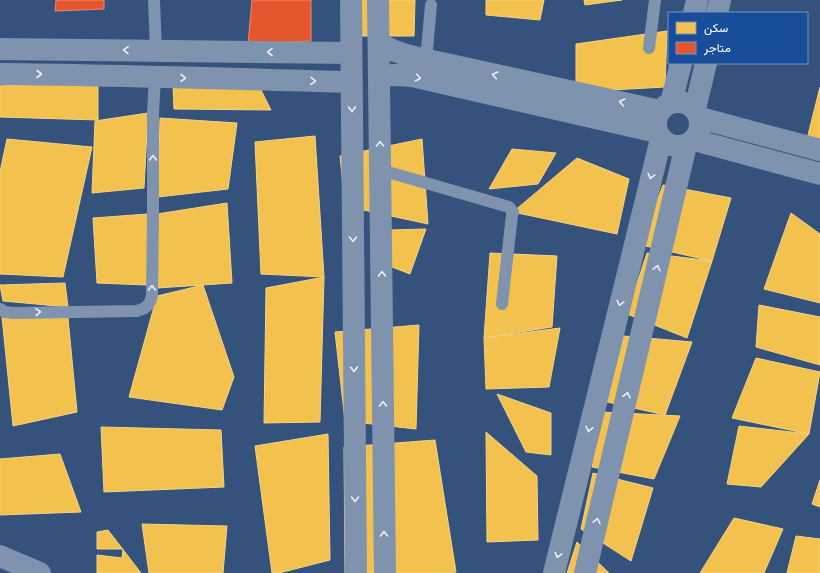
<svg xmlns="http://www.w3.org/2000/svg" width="820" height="573" font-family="Ubuntu,Vazirmatn,sans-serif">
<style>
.homes{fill:#f2c14e;stroke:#f6d483}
.shops{fill:#e4572e;stroke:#ec896d}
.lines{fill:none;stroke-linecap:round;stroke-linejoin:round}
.lane{stroke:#7f93ae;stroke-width:12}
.street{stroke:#7f93ae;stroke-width:22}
.oneway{stroke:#eceff3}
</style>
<rect width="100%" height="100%" fill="#34527c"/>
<path class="homes" d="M 354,0 L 415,0 L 414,36 L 351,36 Z
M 486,0 L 544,0 L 540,20 L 486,15 Z
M 584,0 L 622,0 L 585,5 Z
M 667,31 L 665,87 L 576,92 L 576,44 Z
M 98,81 L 98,120 L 0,117 L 0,86 Z
M 258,84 L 271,110 L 174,109 L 173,86 Z
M 820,87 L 820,142 L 807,139 Z
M 148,113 L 144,188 L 92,193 L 95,121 Z
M 160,118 L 237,123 L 228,189 L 158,197 Z
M 315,136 L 324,277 L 261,274 L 255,142 Z
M 7,139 L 92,147 L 63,277 L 0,274 L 0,172 Z
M 422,139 L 428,224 L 345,206 L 340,156 Z
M 512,149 L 556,153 L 538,184 L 489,189 Z
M 577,158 L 629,179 L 617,234 L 513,212 Z
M 663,185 L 731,198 L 712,261 L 641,245 Z
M 227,203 L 232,283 L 157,288 L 157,214 Z
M 791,213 L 820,234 L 820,303 L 764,289 Z
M 148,214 L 147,285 L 97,283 L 93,218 Z
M 426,229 L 410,274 L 392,267 L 390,230 Z
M 490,253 L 557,256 L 552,327 L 484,338 Z
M 647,253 L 712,261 L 687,338 L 627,314 Z
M 324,277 L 320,422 L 264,423 L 266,288 Z
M 65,283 L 68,307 L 3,301 L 0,285 Z
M 203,285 L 234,377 L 222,410 L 129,397 L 157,296 Z
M 759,305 L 820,317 L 820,365 L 756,347 Z
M 2,317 L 68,318 L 77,412 L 13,426 Z
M 419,325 L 416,429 L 345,421 L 335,332 Z
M 560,328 L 549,387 L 486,389 L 484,338 Z
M 624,336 L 692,342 L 665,415 L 607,402 Z
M 756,358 L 820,372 L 809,434 L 732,418 Z
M 497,394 L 551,413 L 551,455 L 526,452 Z
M 603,412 L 680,416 L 654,479 L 592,467 Z
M 739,426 L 809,434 L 761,487 L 727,484 Z
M 101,427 L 221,430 L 224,487 L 104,492 Z
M 486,432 L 537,476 L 538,540 L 487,542 Z
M 328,434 L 330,560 L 279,573 L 272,573 L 255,446 Z
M 435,440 L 456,572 L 447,573 L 345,573 L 344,447 Z
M 60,454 L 81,512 L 0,515 L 0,459 Z
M 593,473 L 653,488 L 631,561 L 581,529 Z
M 820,480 L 820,507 L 812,504 Z
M 734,518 L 783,529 L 764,573 L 700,573 Z
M 142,524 L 227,526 L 223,573 L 149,573 Z
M 108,530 L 141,573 L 97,573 L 97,555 L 122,558 L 123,549 L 97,549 L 97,532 Z
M 796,536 L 820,539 L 820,573 L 787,573 Z
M 577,542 L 609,573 L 567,573 Z"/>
<path class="shops" d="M 56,0 L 104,0 L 104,9 L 55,11 Z
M 252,0 L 311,0 L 311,41 L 248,44 Z"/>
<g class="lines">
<path class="lane" d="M 154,0 L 156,51
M 649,48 L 655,0
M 426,60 L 431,5
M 381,170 L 509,207 L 513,212 L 512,215 L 502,304
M 0,309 L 5,312 L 13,313 L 137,311 C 147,308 151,304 152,294 L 153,214 L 153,114 L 155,77"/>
<path class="street" d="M 351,0 L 356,573
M 378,0 L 385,573
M 694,13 L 697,0
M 717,13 L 720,0
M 379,43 C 390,50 401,54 414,57 L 660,111
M 0,49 L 351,53
M 0,74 C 117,75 234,79 351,82
M 379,76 L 395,75 L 412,76 L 657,132
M656 124a22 22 0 1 1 44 0a22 22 0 1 1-44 0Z
M 671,103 L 681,63
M 695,109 L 706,63
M 700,118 L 820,150
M 694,140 L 820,174
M 0,556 L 40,573
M 554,573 L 661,139
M 585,573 L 686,145"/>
</g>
<defs><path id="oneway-chevron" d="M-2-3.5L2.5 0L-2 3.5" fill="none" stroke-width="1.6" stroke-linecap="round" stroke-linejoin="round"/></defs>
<g class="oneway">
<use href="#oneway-chevron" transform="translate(126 50) rotate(-179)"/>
<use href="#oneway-chevron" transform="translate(270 52) rotate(-179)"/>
<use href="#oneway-chevron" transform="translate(39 74)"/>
<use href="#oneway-chevron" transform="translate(495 75) rotate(-168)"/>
<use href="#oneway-chevron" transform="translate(183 78) rotate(1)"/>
<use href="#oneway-chevron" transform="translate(418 78) rotate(13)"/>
<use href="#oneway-chevron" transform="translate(313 81) rotate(1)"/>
<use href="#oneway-chevron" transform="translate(622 102) rotate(-168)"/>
<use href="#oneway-chevron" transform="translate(352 109) rotate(89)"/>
<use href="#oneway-chevron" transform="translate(380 144) rotate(-91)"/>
<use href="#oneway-chevron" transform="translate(153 158) rotate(-90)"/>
<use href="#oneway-chevron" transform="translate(651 176) rotate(104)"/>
<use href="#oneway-chevron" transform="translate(353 239) rotate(89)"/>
<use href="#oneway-chevron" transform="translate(657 268) rotate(-77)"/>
<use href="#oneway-chevron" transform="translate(382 274) rotate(-91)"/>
<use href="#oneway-chevron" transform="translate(152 288) rotate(-89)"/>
<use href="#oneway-chevron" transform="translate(620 303) rotate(104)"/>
<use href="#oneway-chevron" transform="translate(38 312) rotate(-1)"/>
<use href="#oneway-chevron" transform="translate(354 369) rotate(89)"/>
<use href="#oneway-chevron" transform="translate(627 395) rotate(-77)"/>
<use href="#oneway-chevron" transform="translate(383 404) rotate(-91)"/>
<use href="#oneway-chevron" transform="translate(589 429) rotate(104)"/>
<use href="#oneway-chevron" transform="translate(355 499) rotate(89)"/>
<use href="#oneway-chevron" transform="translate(597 521) rotate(-77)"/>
<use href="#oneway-chevron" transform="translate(384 534) rotate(-91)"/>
<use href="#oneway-chevron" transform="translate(558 555) rotate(104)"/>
</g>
<rect x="668" y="12" width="140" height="52" fill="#174d99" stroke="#7494c2"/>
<rect x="676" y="22" width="20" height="12" fill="#f2c14e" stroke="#7494c2"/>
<text x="704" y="32" font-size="12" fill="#ffffff">سكن</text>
<rect x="676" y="42" width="20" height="12" fill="#e4572e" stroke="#7494c2"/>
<text x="704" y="52" font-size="12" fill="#ffffff">متاجر</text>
</svg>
